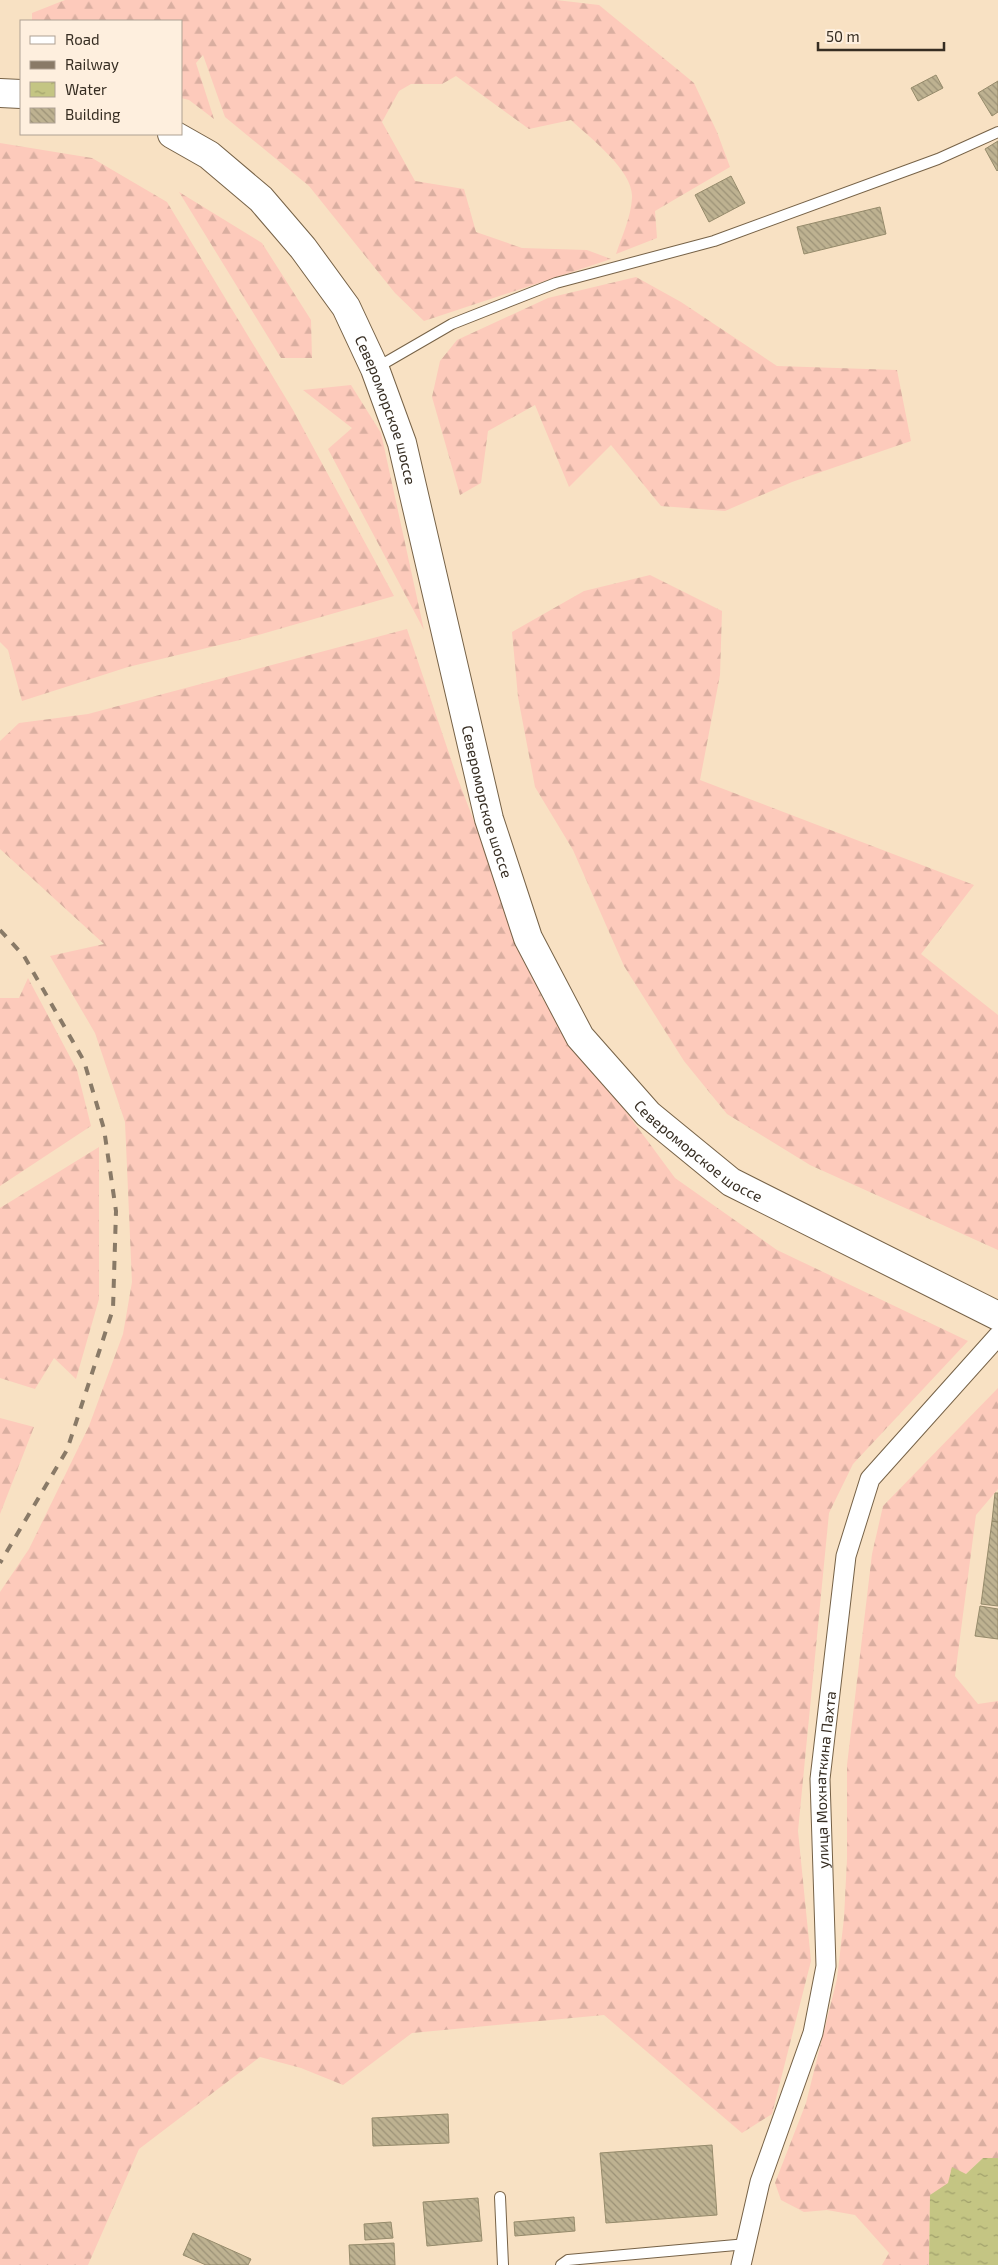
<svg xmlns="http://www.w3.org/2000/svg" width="998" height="2265" font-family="'Exo 2',sans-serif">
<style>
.forest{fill:url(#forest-firs)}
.water{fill:url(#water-ripples)}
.building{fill:url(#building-back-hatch);stroke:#968b6b}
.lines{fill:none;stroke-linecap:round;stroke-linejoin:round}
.lane-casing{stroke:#766247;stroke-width:12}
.street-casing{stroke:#766247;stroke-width:21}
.primary-casing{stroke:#766247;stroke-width:30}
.lane{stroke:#fff;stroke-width:10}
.street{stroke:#fff;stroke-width:19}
.primary{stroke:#fff;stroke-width:28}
.rail{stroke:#897a67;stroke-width:4;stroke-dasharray:9 9;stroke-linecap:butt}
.labels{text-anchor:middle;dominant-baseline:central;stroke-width:4;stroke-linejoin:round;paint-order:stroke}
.street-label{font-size:15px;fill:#362d22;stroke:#feefde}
</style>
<defs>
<pattern id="forest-firs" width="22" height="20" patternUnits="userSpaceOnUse" patternTransform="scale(1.25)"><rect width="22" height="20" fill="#fdcabb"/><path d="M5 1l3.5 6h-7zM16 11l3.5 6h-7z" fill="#d9aea0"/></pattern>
<pattern id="water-ripples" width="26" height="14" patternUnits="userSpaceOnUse" patternTransform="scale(1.25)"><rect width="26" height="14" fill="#c4c583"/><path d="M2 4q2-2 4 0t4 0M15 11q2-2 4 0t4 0" fill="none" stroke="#a0a06b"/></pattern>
<pattern id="building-back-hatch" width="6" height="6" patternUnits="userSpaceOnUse" patternTransform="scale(1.25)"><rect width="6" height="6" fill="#beb291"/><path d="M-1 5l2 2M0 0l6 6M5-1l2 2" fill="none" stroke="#9b9176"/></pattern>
</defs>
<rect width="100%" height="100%" fill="#f8e1c3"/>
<path class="forest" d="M 65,0 L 556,0 L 599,5 L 694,83 L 717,132 L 730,167 L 655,211 L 657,238 L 616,254 C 622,236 631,217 632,198 C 634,171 590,138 571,120 L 529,129 L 456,76 L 442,84 L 411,84 L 399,91 L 382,122 L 415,181 L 464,189 L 476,232 L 522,248 L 587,250 L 611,259 L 424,321 L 395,293 L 309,186 L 225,117 L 203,55 L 196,63 L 214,119 L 189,100 L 181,98 L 181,21 L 32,21 L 32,13 Z
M 0,143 L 92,158 L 167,202 L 293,410 L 394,596 L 244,639 L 128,667 L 22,701 L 8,650 L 0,642 Z
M 179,192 L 262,243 L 311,320 L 312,358 L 281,358 Z
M 636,277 L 681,302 L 777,366 L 897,370 L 911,441 L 792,482 L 725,511 L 661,506 L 611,445 L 569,487 L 535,405 L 488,431 L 481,483 L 460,495 L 432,397 L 440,361 L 457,340 L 548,298 Z
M 351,385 L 381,433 L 424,630 L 328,449 L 352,428 L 303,390 Z
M 650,575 L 722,611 L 720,675 L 700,780 L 974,885 L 921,954 L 998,1015 L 998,1250 L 810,1165 L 727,1114 L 684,1061 L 624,966 L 573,850 L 535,787 L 518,697 L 512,632 L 584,591 Z
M 407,629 L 457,777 L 542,998 L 675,1178 L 777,1250 L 968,1341 L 853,1464 L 829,1513 L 798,1831 L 811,1961 L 772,2114 L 742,2133 L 604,2015 L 412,2033 L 343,2085 L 301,2068 L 260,2057 L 139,2149 L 88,2265 L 0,2265 L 0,1592 L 29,1549 L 89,1426 L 123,1334 L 132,1282 L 125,1122 L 95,1033 L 50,956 L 104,944 L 0,849 L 0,741 L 19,723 L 88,714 Z
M 28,978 L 77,1070 L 91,1126 L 0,1186 L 0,998 L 19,998 Z
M 99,1147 L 99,1299 L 76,1379 L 54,1358 L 35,1389 L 0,1378 L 0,1208 Z
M 998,1388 L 998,1489 L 976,1515 L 955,1676 L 978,1704 L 998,1701 L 998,2158 L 983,2158 L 966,2174 L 930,2195 L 929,2265 L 882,2265 L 889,2253 L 855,2215 L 827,2210 L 804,2212 L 781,2200 L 775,2183 L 806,2103 L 837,1979 L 844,1918 L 847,1859 L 847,1765 L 872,1554 L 883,1506 Z
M 0,1418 L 34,1427 L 0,1514 Z"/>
<path class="water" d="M 983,2158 L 998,2158 L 998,2265 L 929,2265 L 930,2195 L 948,2183 L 952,2167 L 966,2174 Z"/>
<path class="building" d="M 936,75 L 943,88 L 918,101 L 911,88 Z
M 998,81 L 998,112 L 992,116 L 978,93 Z
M 998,141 L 998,170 L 997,171 L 985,149 Z
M 731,176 L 745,203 L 709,222 L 695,195 Z
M 880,207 L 886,234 L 804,254 L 797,227 Z
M 995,1493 L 998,1493 L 998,1522 L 992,1521 Z
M 992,1521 L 998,1522 L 998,1606 L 981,1604 Z
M 980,1606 L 998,1609 L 998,1639 L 975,1636 Z
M 448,2114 L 449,2143 L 373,2146 L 372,2118 Z
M 712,2145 L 717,2215 L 606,2223 L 600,2153 Z
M 478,2198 L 482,2241 L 427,2246 L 423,2202 Z
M 574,2217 L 575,2231 L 515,2236 L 514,2222 Z
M 391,2222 L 393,2238 L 365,2240 L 364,2224 Z
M 193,2233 L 251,2259 L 248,2265 L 206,2265 L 183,2255 Z
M 394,2243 L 395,2265 L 350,2265 L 349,2245 Z"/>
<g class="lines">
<g class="lane-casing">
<path id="lane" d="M 376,368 L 452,324 L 556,283 L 714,241 L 938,159 L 998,132
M 500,2197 L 503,2265
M 561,2265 L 568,2260 L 747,2244"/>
</g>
<g class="street-casing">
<g id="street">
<path id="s1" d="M 741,2265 L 760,2182 L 813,2033 L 826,1966 L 820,1779 L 846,1556 L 870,1479 L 998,1336"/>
</g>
</g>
<g class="primary-casing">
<g id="primary">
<path d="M 0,93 L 21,94"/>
<path id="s2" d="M 172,134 L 209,155 L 261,199 L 303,248 L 346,307 L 375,369 L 402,443 L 489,819 L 528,938 L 580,1037 L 648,1114 L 731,1182 L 998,1316"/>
</g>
</g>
<use href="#lane" class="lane"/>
<use href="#street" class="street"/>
<use href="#primary" class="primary"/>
<path class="rail" d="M 0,930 L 24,956 L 84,1061 L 104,1129 L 116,1211 L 113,1309 L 67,1450 L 0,1563"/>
</g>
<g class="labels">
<g class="street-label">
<text stroke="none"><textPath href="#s2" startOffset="359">Североморское шоссе</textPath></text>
<text stroke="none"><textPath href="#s2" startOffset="764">Североморское шоссе</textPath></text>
<text stroke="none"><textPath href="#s2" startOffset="1184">Североморское шоссе</textPath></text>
<text stroke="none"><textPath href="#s1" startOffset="498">улица Мохнаткина Пахта</textPath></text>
</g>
</g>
<rect x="20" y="20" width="162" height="115" fill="#feefde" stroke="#aea193"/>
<rect x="30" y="36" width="25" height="8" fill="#ffffff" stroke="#aea193"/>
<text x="65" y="45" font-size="15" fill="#362d22">Road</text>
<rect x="30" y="61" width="25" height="8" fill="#897a67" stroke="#aea193"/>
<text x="65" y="70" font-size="15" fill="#362d22">Railway</text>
<rect x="30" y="82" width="25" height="15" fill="url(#water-ripples)" stroke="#aea193"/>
<text x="65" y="95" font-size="15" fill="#362d22">Water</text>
<rect x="30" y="108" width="25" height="15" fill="url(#building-back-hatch)" stroke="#aea193"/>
<text x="65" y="120" font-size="15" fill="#362d22">Building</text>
<path d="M818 42v8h126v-8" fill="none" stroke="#362d22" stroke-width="2.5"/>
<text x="826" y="42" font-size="15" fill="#362d22" stroke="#feefde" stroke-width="4" paint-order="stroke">50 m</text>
</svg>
